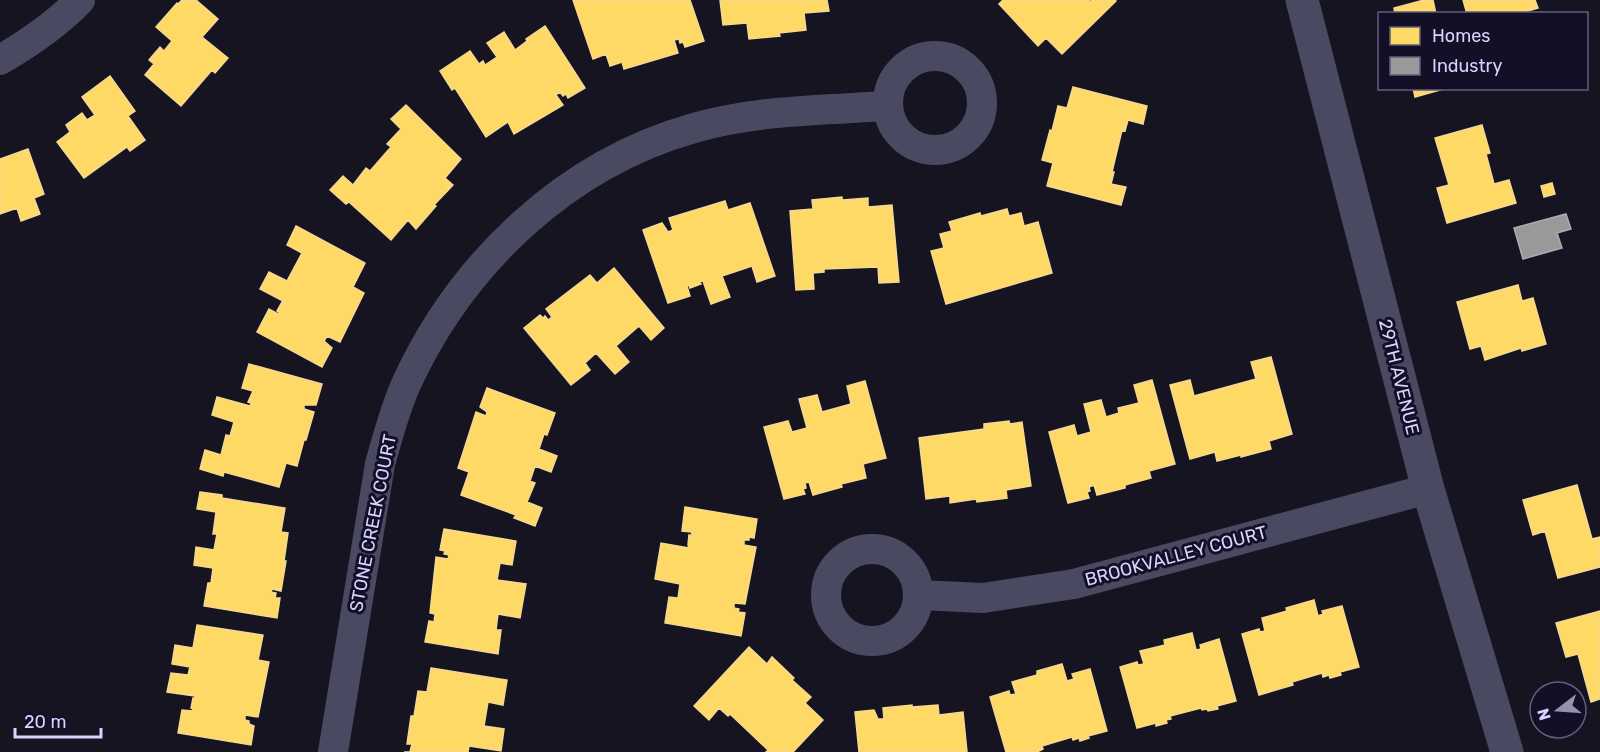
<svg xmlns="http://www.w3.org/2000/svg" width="1600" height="752" font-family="Rubik,sans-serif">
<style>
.homes{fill:#ffd966;stroke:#f4d894;stroke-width:1.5}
.industry{fill:#999;stroke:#acabb8;stroke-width:1.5}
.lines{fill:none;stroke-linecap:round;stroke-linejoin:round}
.minor{stroke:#4a4962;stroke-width:30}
.tertiary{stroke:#4a4962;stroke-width:33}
.labels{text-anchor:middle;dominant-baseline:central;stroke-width:6;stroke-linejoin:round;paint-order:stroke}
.street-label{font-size:18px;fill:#d9d4ff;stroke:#130f26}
</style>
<rect width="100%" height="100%" fill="#161421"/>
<path class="homes" d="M 182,0 L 196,0 L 218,19 L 202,37 L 228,58 L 215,73 L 212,70 L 181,106 L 145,75 L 154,64 L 149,60 L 160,47 L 164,51 L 172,41 L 156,27 L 177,3 L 178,4 Z
M 573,0 L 690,0 L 704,41 L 685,47 L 683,42 L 680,43 L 679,39 L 674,40 L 678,53 L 624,69 L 622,62 L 610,66 L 606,54 L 593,59 Z
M 720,0 L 827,0 L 829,11 L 804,13 L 806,30 L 779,33 L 780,36 L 749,39 L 747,23 L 723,25 Z
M 1003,0 L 1089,0 L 1090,2 L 1092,0 L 1115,0 L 1116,1 L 1062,54 L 1046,38 L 1038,46 L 999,4 Z
M 1424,0 L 1433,0 L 1436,14 L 1395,14 L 1394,8 Z
M 1463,0 L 1535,0 L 1538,8 L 1518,14 L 1467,14 Z
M 545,26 L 585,88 L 568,98 L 566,94 L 563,96 L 560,92 L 556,95 L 563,105 L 514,134 L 508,122 L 486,137 L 455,88 L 452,90 L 440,71 L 470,51 L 479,64 L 483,61 L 485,65 L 497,57 L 487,43 L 504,32 L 515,50 L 527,41 L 526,39 Z
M 110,76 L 135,111 L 128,116 L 145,140 L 130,151 L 127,147 L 84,178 L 57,142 L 70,132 L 66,125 L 82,113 L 87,120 L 95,115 L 82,97 Z
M 1073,87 L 1147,106 L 1143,124 L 1128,120 L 1125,131 L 1122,130 L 1112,172 L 1114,172 L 1111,184 L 1126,187 L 1121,205 L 1047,186 L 1053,163 L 1042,160 L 1050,130 L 1052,131 L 1058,106 L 1067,108 Z
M 1413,88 L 1447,88 L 1415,97 Z
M 406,105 L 461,159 L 445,178 L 453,185 L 434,205 L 436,206 L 416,229 L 408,220 L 391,240 L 349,202 L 346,204 L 330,190 L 343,176 L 353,185 L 366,168 L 370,171 L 391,147 L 387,144 L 401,129 L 391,119 Z
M 1482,125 L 1490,153 L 1486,154 L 1494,184 L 1509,180 L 1516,203 L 1447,223 L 1437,188 L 1449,185 L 1435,138 Z
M 28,149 L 44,194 L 34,198 L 40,214 L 21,221 L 17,208 L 0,214 L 0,159 Z
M 1552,183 L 1555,194 L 1544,197 L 1541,186 Z
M 842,197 L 842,200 L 868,198 L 868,207 L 892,205 L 899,282 L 879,283 L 878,267 L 824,269 L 824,272 L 813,273 L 814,289 L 796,290 L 790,211 L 813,209 L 812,200 Z
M 725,201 L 728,210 L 750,203 L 775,276 L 757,282 L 752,266 L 722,276 L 730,297 L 711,304 L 703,281 L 699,282 L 701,284 L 690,288 L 689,285 L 687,286 L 690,296 L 668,303 L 643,230 L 662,223 L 668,232 L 673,230 L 669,218 Z
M 1007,209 L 1009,216 L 1021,213 L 1024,226 L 1038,222 L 1052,273 L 946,304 L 931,251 L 944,248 L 940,234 L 952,231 L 949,222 L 980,213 L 981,216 Z
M 296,226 L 365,263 L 353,287 L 364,293 L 340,342 L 327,336 L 324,341 L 332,348 L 322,367 L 257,332 L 269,309 L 278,314 L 279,312 L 277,311 L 282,302 L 284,303 L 285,302 L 260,289 L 269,272 L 287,281 L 302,253 L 287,245 Z
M 614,268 L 664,328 L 651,340 L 639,326 L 616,346 L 629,362 L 615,374 L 596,353 L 585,363 L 590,370 L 571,385 L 524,328 L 540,315 L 543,318 L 545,316 L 548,320 L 552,317 L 546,309 L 590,275 L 597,283 Z
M 1518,285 L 1522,301 L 1533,298 L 1546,344 L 1522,351 L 1521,348 L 1485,360 L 1481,346 L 1470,349 L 1457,302 Z
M 1271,357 L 1292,434 L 1269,441 L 1271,449 L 1241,457 L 1241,455 L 1217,461 L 1215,452 L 1190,459 L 1170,385 L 1190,380 L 1194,396 L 1256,379 L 1251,362 Z
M 249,364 L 322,384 L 316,405 L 304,405 L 304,409 L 314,412 L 306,440 L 304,440 L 297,466 L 286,463 L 279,487 L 224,472 L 223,476 L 200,469 L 205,450 L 221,455 L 226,435 L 230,436 L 234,422 L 212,415 L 217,397 L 250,406 L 251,403 L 248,402 L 253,391 L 242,388 Z
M 1152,380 L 1175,464 L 1149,471 L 1151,478 L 1125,485 L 1125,488 L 1097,495 L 1094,485 L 1089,487 L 1090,491 L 1087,492 L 1089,498 L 1068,503 L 1049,432 L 1074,425 L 1077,436 L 1091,432 L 1084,404 L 1101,400 L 1106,417 L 1119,413 L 1118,408 L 1139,403 L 1134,385 Z
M 865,381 L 886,458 L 863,464 L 866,478 L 841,484 L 842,487 L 813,495 L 809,482 L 805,483 L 806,488 L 803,489 L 805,494 L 784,499 L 764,427 L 788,421 L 792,432 L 807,428 L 799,399 L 817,395 L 822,412 L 851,404 L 847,386 Z
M 487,388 L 555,413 L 547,435 L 544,434 L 539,449 L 557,456 L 551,472 L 535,466 L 530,481 L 535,483 L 527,502 L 542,508 L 535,526 L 514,518 L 516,515 L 461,495 L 469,472 L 458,468 L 476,412 L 486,416 L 487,412 L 480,407 Z
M 1009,421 L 1010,424 L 1022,422 L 1031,486 L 1006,490 L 1007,498 L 977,502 L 976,499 L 950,503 L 950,496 L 926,499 L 919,438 L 984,429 L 984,424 Z
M 1577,485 L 1592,539 L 1600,537 L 1600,567 L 1558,578 L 1545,531 L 1533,535 L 1523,500 Z
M 200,492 L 222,495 L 222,498 L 285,508 L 281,532 L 288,533 L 284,561 L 286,561 L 281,591 L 272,589 L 271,592 L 276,593 L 275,598 L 280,598 L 277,618 L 204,606 L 208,583 L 211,583 L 213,568 L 194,565 L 196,547 L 214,550 L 217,534 L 213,534 L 216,512 L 197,509 Z
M 685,507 L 757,519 L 754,538 L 749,537 L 749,540 L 744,540 L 744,545 L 756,547 L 745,604 L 734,603 L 734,608 L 739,609 L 738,612 L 745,613 L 741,636 L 665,623 L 669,597 L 678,598 L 680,584 L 655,579 L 661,543 L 689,548 L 688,545 L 689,535 L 691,536 L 692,532 L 682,531 Z
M 444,529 L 516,541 L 512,565 L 500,563 L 497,580 L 526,584 L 520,618 L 498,614 L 496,630 L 501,630 L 498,654 L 425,642 L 429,621 L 434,622 L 435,614 L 430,613 L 436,557 L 448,559 L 449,555 L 444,554 L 445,551 L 440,550 Z
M 1314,600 L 1318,616 L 1323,614 L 1322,611 L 1342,606 L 1359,667 L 1340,672 L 1341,675 L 1330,678 L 1329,675 L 1323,677 L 1322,673 L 1292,682 L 1293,685 L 1259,695 L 1242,634 L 1259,629 L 1260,632 L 1265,631 L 1262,618 L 1287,611 L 1286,608 Z
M 1600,611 L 1600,699 L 1591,702 L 1578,654 L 1566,657 L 1556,623 Z
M 197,625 L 263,635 L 258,660 L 269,662 L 258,717 L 245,715 L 245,720 L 249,721 L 249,724 L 254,726 L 251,745 L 178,733 L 182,710 L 193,711 L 193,709 L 191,708 L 193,698 L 195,698 L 195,696 L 167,692 L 171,673 L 188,675 L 190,667 L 172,664 L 175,645 L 193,648 Z
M 1192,633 L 1196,650 L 1201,649 L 1200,645 L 1219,639 L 1236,701 L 1217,706 L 1218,709 L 1208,711 L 1207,709 L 1202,710 L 1201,708 L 1170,716 L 1171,719 L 1166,720 L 1167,723 L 1156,726 L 1156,723 L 1137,728 L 1120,667 L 1137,662 L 1138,665 L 1144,664 L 1140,651 L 1165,645 L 1164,640 Z
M 749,647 L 767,664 L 772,657 L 794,678 L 792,680 L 811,697 L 805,703 L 823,720 L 793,752 L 766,752 L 768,750 L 730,714 L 728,716 L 719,708 L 709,720 L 694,706 Z
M 1062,664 L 1067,681 L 1074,679 L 1072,674 L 1090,669 L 1107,731 L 1088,736 L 1089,738 L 1080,741 L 1079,738 L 1073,740 L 1072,737 L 1042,746 L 1043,749 L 1037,752 L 1006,752 L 990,697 L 1009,691 L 1010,695 L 1016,694 L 1012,682 L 1037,675 L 1037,671 Z
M 431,668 L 507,680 L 503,705 L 488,702 L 484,726 L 504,729 L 501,751 L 469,746 L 468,752 L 404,752 L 410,752 L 412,744 L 407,744 L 411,716 L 414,716 L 418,691 L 427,692 Z
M 912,705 L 912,707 L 938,705 L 939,715 L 963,712 L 967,752 L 859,752 L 855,712 L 874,710 L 878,719 L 884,719 L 883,708 Z"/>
<path class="industry" d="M 1566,214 L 1571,229 L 1557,233 L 1562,248 L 1523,259 L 1514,228 Z"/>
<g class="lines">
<path class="minor" d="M888 103a47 47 0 1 1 94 0a47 47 0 1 1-94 0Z
M 0,60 C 29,43 57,24 80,0
M826 595a46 46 0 1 1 92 0a46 46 0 1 1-92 0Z
M 919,595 L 983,598 L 1074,584 L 1428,489
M 333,752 L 380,464 C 388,436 395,408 407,382 C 462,263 566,164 694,128 C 757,110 823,110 888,106"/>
<path class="tertiary" d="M 1302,0 L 1428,489 L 1507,752"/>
</g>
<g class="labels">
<g class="street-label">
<text transform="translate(1399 377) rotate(76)">29TH AVENUE</text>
<text transform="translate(373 523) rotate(-79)">STONE CREEK COURT</text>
<text transform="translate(1176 556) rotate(-15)">BROOKVALLEY COURT</text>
</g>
</g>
<rect x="1378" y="12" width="210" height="78" fill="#130f26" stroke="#625e7d" stroke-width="1.5"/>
<rect x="1390" y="27" width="30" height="18" fill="#ffd966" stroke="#625e7d" stroke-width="1.5"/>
<text x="1432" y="42" font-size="18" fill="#d9d4ff">Homes</text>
<rect x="1390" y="57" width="30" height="18" fill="#999999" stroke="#625e7d" stroke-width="1.5"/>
<text x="1432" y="72" font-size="18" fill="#d9d4ff">Industry</text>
<g transform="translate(1558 710) rotate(253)"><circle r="28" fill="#130f26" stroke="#625e7d" stroke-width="1.5"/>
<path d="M0-4.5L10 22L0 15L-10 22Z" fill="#9591b1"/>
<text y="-9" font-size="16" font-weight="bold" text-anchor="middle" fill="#d9d4ff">N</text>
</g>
<path d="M15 728v9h86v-9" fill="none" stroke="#d9d4ff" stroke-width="3"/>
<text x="24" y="728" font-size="18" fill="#d9d4ff" stroke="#130f26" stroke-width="4.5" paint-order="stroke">20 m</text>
</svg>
